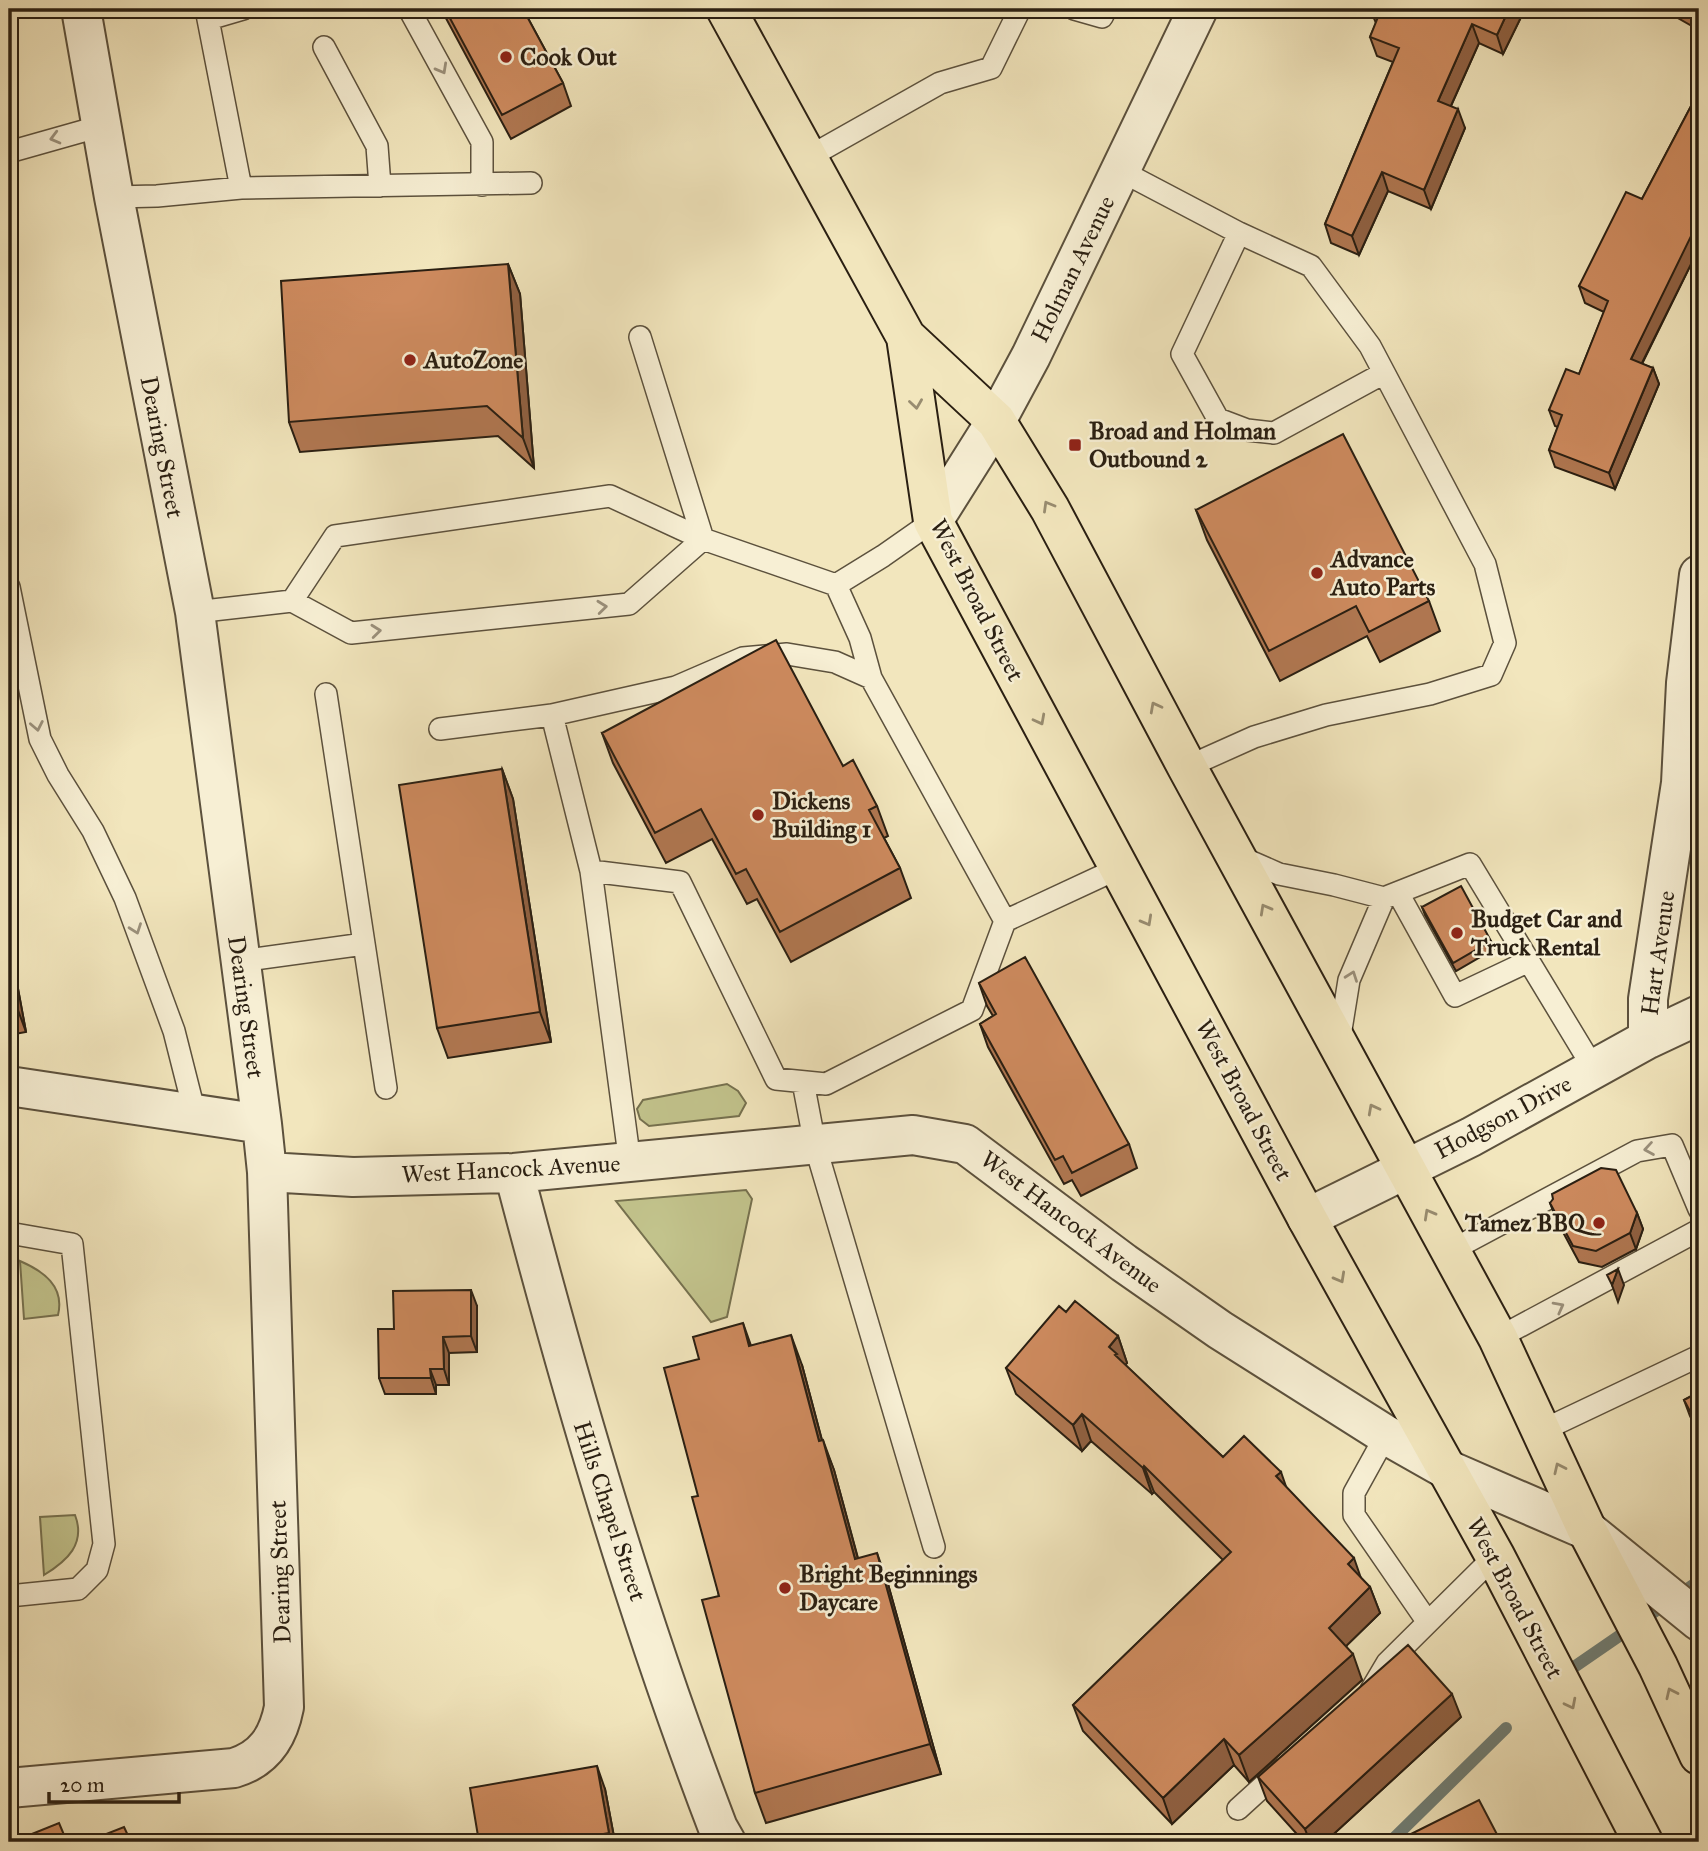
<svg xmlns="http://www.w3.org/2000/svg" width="1708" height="1851" font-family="'IM FELL Great Primer',serif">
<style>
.green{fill:#c2c38c;stroke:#76714f;stroke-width:2}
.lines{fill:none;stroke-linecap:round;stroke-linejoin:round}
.stream{stroke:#6f7e76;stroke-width:12}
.service-casing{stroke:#5c513d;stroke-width:24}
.minor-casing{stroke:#5c513d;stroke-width:42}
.tertiary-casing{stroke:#5c513d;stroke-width:42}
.primary-casing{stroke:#2a1f12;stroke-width:42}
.service{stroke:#f7efd4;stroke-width:21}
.minor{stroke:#f7efd4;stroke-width:38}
.tertiary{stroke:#f7efd4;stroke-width:38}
.primary{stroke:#f2e6bd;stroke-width:38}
.wall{fill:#b07751;stroke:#2a1f12;stroke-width:2}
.shaded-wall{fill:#906142;stroke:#2a1f12;stroke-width:2}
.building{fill:#cd8a5e;stroke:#2a1f12;stroke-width:2}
.oneway{stroke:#9b917d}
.oneway2{stroke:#988c70}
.poi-dot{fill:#8f2418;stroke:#f7efd4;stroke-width:2.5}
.labels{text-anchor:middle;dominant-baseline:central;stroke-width:5;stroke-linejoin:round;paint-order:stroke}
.poi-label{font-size:24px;font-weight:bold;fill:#2a1f12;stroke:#f7efd4;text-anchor:start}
.street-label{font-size:24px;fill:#2a1f12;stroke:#f7efd4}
</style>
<rect width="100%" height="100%" fill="#f2e6bd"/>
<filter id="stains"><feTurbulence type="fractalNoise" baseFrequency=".00286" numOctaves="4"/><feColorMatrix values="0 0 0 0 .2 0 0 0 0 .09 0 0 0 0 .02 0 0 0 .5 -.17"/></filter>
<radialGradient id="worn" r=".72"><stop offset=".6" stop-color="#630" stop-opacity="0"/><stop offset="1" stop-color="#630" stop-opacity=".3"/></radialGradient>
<path class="green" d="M 727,1084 L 738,1091 L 746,1103 L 739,1116 L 649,1126 L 640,1119 L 637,1109 L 643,1100 Z
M 746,1190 L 752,1199 L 727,1317 L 711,1322 L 616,1201 Z
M 20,1261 C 43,1271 65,1286 58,1315 L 24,1319 Z
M 75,1515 C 86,1544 67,1561 44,1575 L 40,1517 Z"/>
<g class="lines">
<path class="stream" d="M 1561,1676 L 1699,1581
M 1390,1842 L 1506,1728"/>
<g class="service-casing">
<path id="service" d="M 206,9 L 241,188
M 409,9 L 482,142 L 482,185
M 1074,9 L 1102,17 L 1106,9
M 209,19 L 243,9
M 324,47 L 377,146 L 380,186
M 9,152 L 101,126
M 807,158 L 940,83 L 991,68 L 1020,9
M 1121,171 L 1239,233 L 1311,266 L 1370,346 L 1485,564 L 1505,643 L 1491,675 L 1430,694 L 1326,715 L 1254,737 L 1187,767
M 114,197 L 157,196 L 241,188 L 531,183
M 1239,233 L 1182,354 L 1218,419 L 1247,430 L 1274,433 L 1384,373
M 9,587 L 40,739 L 58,775 L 93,831 L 125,898 L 174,1031 L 195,1114
M 292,601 L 351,633 L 629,604 L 703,539 L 640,337
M 195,612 L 292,601 L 335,536 L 610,496 L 703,539 L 836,585 L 883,556 L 933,521
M 326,694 L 386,1088
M 552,715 L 676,687 L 743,658 L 787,654 L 835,662 L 871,678
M 440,729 L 552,715 L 591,871 L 680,882 L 776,1079 L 826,1084 L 972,1010 L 1005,921 L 871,678 L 860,638 L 836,585
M 1238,856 L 1279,874 L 1334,885 L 1384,898 L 1470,864 L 1594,1069
M 591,871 L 630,1163
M 1398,893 L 1455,996 L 1529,961
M 1005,921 L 1119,868
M 240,961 L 364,944
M 1339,1042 L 1349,980 L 1384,898
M 803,1082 L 815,1145 L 934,1547
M 9,1233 L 72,1244 L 104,1544 L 97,1570 L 78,1589 L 9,1596
M 1450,1251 L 1637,1151 L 1672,1145 L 1699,1209
M 1498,1338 L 1699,1230
M 1541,1431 L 1699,1356
M 1386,1435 L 1354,1493 L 1354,1515 L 1427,1621
M 1371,1690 L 1387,1663 L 1495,1556
M 1238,1809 L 1281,1770"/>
</g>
<g class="minor-casing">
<path id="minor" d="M 1648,1039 L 1648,999 L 1681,783 L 1686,683 L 1699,575
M 9,1086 L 262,1124
M 267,1172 L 353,1177 L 514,1173 L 913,1135 L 965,1144 L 1124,1263 L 1220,1330 L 1386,1435 L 1446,1469 L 1587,1530
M 514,1173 C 572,1394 636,1614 718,1828 L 726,1842
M 1307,1218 L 1471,1137 L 1648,1039 L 1699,1015
M 9,1788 L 234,1768 C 264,1759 278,1738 284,1707 L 267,1172 L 262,1124 L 195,612 L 114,197 L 81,9"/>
</g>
<g class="tertiary-casing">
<path id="tertiary" d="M 933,521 L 996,421 L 1031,356 L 1198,9
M 1587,1530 L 1699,1621"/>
</g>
<g class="primary-casing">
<path id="primary" d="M 726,9 L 906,337 L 996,421 L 1050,509 L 1187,767 L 1498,1338 L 1587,1530 L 1658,1666 L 1699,1755
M 906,337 L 933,521 L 1307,1218 L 1495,1556 L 1643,1842"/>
</g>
<use href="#service" class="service"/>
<use href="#minor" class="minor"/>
<use href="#tertiary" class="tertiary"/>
<use href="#primary" class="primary"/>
</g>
<path class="wall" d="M 441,9 L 523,9 L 563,83 L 571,106 L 511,139 Z
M 1525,9 L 1503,54 L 1479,43 L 1451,106 L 1465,128 L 1431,209 L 1388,191 L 1359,255 L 1331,243 L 1325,224 L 1393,62 L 1377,56 L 1370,37 L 1376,23 L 1373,16 Z
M 1662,9 L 1699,9 L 1699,30 Z
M 1699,91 L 1699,248 L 1642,364 L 1653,368 L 1659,384 L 1615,489 L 1555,467 L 1549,450 L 1558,427 L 1555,426 L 1549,410 L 1579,374 L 1604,312 L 1585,303 L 1579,286 L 1642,199 Z
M 508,264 L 520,294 L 534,468 L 498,436 L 300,452 L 289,422 Z
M 1196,510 L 1429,601 L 1440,631 L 1380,662 L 1367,636 L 1280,681 L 1207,540 Z
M 602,733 L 843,766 L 877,806 L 888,836 L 884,838 L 900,868 L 911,898 L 791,962 L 757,899 L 747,904 L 712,839 L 666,863 L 613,763 Z
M 502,769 L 513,799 L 551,1042 L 448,1058 L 437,1028 Z
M 1422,907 L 1491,941 L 1494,949 L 1456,971 L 1425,915 Z
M 9,940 L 26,1032 L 9,1035 Z
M 979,983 L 1129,1144 L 1137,1168 L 1081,1196 L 1072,1180 L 1064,1184 L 988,1047 L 980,1024 L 993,1016 L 987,1006 Z
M 1550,1203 L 1637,1213 L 1643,1229 L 1636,1249 L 1602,1267 L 1579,1262 L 1556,1219 Z
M 477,1306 L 477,1352 L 449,1353 L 449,1385 L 436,1385 L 436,1394 L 385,1394 L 379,1378 L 394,1329 Z
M 1066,1312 L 1118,1336 L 1127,1363 L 1125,1365 L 1223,1457 L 1286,1487 L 1361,1578 L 1370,1587 L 1380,1613 L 1346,1646 L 1362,1680 L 1249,1782 L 1234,1765 L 1172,1824 L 1083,1731 L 1073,1705 L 1223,1560 L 1154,1492 L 1152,1494 L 1091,1441 L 1082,1451 L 1016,1394 L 1006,1368 Z
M 751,1346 L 802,1365 L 822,1440 L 834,1470 L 858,1558 L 888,1584 L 941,1774 L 766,1823 L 755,1793 L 719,1596 L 698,1496 Z
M 1699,1392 L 1699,1433 L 1690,1416 L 1684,1400 Z
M 1461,1717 L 1325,1842 L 1304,1842 L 1267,1801 L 1258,1777 Z
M 605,1789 L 615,1842 L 479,1842 Z"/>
<path class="shaded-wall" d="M 1509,9 L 1525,9 L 1503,54 L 1497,35 Z
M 1472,24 L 1479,43 L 1445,119 L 1438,101 Z
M 1458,109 L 1465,128 L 1431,209 L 1424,190 Z
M 1382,172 L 1388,191 L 1359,255 L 1352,236 Z
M 1699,215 L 1699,248 L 1636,375 L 1631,359 Z
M 508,264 L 520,294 L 534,468 L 523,438 Z
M 1653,368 L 1659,384 L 1615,489 L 1609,473 Z
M 502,769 L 513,799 L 551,1042 L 540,1012 Z
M 9,940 L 26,1032 L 15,1002 L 9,970 Z
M 1637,1213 L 1643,1229 L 1636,1249 L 1630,1233 Z
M 1618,1269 L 1624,1285 L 1618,1302 L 1612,1285 Z
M 471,1290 L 477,1306 L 477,1352 L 471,1336 Z
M 743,1323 L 754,1354 L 749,1346 Z
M 791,1335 L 802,1365 L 830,1471 L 819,1441 Z
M 1118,1336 L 1127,1363 L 1122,1368 L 1109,1347 Z
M 443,1337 L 449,1353 L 449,1385 L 444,1369 Z
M 430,1369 L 436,1385 L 436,1394 L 431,1378 Z
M 1082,1414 L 1091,1441 L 1082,1451 L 1073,1425 Z
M 823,1440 L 834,1470 L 866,1589 L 855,1559 Z
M 1144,1466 L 1154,1492 L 1152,1494 L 1143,1468 Z
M 1281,1472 L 1290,1498 L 1276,1476 Z
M 877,1553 L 888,1584 L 941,1774 L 930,1744 Z
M 1354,1558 L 1363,1584 L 1348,1564 Z
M 1370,1587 L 1380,1613 L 1338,1654 L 1329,1628 Z
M 1353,1654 L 1362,1680 L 1249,1782 L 1239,1755 Z
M 1452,1694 L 1461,1717 L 1325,1842 L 1310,1842 L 1305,1829 Z
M 1224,1739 L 1234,1765 L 1172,1824 L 1163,1798 Z
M 597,1766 L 605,1789 L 615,1842 L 612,1842 L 609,1833 Z"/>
<path class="building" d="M 445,9 L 523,9 L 563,83 L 502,115 Z
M 1376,9 L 1509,9 L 1497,35 L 1472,24 L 1438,101 L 1458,109 L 1424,190 L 1382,172 L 1352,236 L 1325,224 L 1399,48 L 1370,37 L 1378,17 L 1373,16 Z
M 1684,9 L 1699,9 L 1699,18 Z
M 1699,91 L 1699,215 L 1694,225 L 1696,226 L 1631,359 L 1653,368 L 1609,473 L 1549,450 L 1562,415 L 1549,410 L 1566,369 L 1579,374 L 1608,301 L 1579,286 L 1626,192 L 1642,199 Z
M 508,264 L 523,438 L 487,406 L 289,422 L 281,281 Z
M 1343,434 L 1429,601 L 1369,632 L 1356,606 L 1269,651 L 1196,510 Z
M 776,640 L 843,766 L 853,760 L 877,806 L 869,810 L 900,868 L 780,932 L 746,869 L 736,874 L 701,809 L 655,833 L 602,733 Z
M 502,769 L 540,1012 L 437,1028 L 399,785 Z
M 1461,886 L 1491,941 L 1453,963 L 1422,907 Z
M 1025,957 L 1129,1144 L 1072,1173 L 1063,1156 L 1055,1160 L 980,1024 L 996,1014 L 979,983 Z
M 9,970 L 15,1002 L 9,1003 Z
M 1601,1168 L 1616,1170 L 1637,1213 L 1630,1233 L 1596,1251 L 1573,1246 L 1550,1203 L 1553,1199 L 1552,1194 Z
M 1618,1269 L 1612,1285 L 1607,1275 Z
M 471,1290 L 471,1336 L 443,1337 L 444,1369 L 430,1369 L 431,1378 L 379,1378 L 378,1329 L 394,1329 L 393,1291 Z
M 1075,1301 L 1118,1336 L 1109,1347 L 1117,1354 L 1115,1355 L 1223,1457 L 1244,1436 L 1281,1472 L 1276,1476 L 1354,1558 L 1348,1564 L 1370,1587 L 1329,1628 L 1353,1654 L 1239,1755 L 1224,1739 L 1163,1798 L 1073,1705 L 1231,1552 L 1144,1466 L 1143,1468 L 1082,1414 L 1073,1425 L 1006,1368 L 1059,1306 L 1066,1312 Z
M 743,1323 L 749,1346 L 791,1335 L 819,1441 L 823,1440 L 855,1559 L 877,1553 L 930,1744 L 755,1793 L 702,1600 L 719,1596 L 692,1497 L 698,1496 L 664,1368 L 699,1359 L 693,1337 Z
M 1699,1392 L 1699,1428 L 1684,1400 Z
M 1408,1645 L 1452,1694 L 1305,1829 L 1258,1777 Z
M 597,1766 L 609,1833 L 558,1842 L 479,1842 L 470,1788 Z
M 1479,1800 L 1501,1842 L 1395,1842 Z
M 59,1823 L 67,1842 L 12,1842 Z
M 124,1827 L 131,1842 L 86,1842 Z"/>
<defs><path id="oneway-chevron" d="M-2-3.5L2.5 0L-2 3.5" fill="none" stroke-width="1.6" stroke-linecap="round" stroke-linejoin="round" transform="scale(1.75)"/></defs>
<g class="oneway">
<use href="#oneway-chevron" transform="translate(442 69) rotate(61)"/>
<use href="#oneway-chevron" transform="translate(55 138) rotate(165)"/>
<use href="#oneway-chevron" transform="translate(602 607) rotate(-6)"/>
<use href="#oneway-chevron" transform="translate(376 631) rotate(-6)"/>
<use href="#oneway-chevron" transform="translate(37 726) rotate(79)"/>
<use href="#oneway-chevron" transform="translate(136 929) rotate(70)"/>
<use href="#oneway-chevron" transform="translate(1352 976) rotate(-70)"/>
<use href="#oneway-chevron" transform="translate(1649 1149) rotate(171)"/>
<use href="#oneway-chevron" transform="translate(1559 1307) rotate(-28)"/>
</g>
<g class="oneway2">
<use href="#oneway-chevron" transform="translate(916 404) rotate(82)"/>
<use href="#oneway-chevron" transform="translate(1048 506) rotate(-120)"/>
<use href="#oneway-chevron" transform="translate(1155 707) rotate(-118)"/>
<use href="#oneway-chevron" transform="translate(1040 720) rotate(62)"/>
<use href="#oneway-chevron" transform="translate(1265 909) rotate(-119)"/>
<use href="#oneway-chevron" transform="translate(1147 921) rotate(61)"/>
<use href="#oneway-chevron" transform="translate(1373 1109) rotate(-118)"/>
<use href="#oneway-chevron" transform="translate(1429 1214) rotate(-119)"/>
<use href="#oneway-chevron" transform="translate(1340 1278) rotate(61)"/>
<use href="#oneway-chevron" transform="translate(1559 1468) rotate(-115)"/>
<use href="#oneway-chevron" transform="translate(1671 1693) rotate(-115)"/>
<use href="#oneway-chevron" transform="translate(1571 1704) rotate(63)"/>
</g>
<g class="poi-dot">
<circle cx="506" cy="57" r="7"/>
<circle cx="410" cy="360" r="7"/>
<rect x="1068" y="438" width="14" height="14" rx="3.5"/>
<circle cx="1317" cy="573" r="7"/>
<circle cx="758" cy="815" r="7"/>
<circle cx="1457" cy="933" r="7"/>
<circle cx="1599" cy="1223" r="7"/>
<circle cx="785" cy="1588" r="7"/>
</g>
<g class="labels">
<g class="poi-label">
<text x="520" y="57">Cook Out</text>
<text x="424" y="360">AutoZone</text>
<text x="1089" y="431">Broad and Holman<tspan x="1089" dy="28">Outbound 2</tspan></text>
<text x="1331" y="559">Advance<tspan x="1331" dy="28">Auto Parts</tspan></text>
<text x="772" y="801">Dickens<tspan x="772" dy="28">Building 1</tspan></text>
<text x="1471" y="919">Budget Car and<tspan x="1471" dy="28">Truck Rental</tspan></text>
<text x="1585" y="1223" text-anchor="end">Tamez BBQ</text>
<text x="799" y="1574">Bright Beginnings<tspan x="799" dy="28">Daycare</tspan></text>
</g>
<g class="street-label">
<text transform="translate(1073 269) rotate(-64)">Holman Avenue</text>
<text transform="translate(162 447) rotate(79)">Dearing Street</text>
<text transform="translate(977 600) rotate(63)">West Broad Street</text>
<text transform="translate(1658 953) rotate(-82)">Hart Avenue</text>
<text transform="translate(246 1007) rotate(82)">Dearing Street</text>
<text transform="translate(1244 1100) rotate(62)">West Broad Street</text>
<text transform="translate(1503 1117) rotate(-28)">Hodgson Drive</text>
<text transform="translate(511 1169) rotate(-3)">West Hancock Avenue</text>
<text transform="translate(1071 1222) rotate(37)">West Hancock Avenue</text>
<text transform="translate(610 1511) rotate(72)">Hills Chapel Street</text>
<text transform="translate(280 1572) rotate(-92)">Dearing Street</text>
<text transform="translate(1515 1598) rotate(62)">West Broad Street</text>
</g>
</g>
<rect width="1708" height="1851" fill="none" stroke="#f2e6bd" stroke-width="35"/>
<rect x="10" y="10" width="1687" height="1830" fill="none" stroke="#2a1f12" stroke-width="3.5"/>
<rect x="18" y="18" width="1673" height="1816" fill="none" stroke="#2a1f12" stroke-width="2"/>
<path d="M49 1792v10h130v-10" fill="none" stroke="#2a1f12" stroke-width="3.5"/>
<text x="60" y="1792" font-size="21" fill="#2a1f12" stroke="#f7efd4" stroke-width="5" paint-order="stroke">20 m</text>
<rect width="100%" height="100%" filter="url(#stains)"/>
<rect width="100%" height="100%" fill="url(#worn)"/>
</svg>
